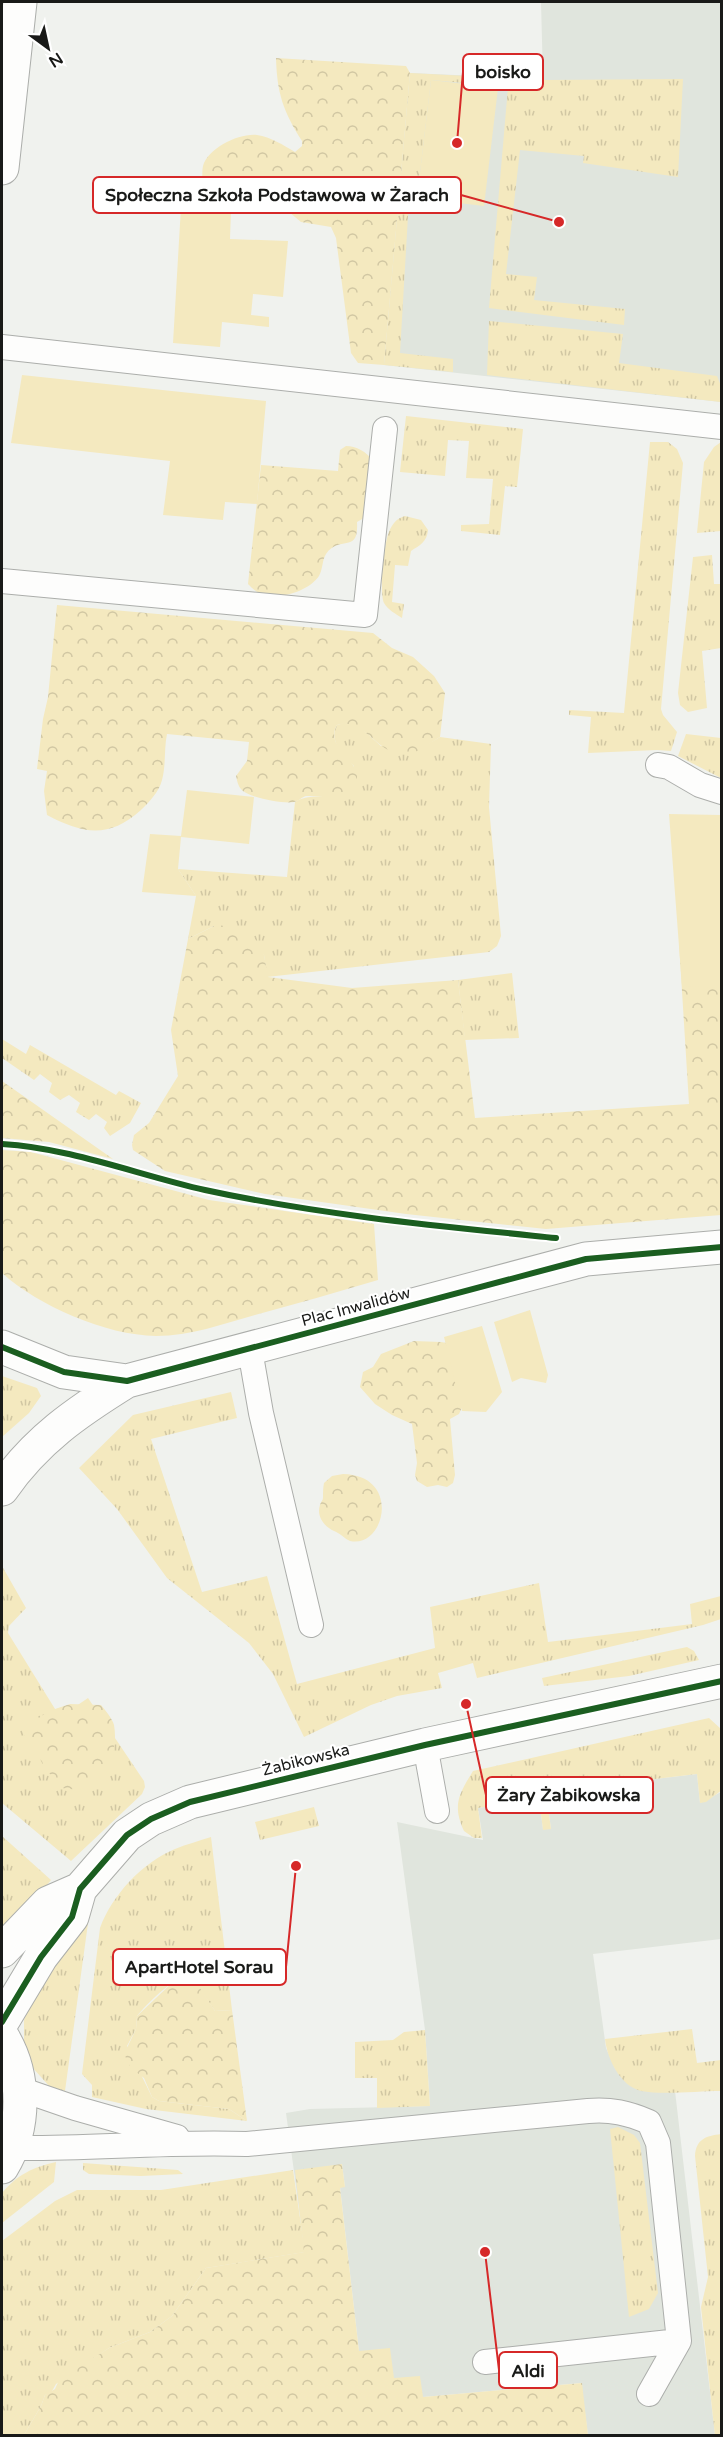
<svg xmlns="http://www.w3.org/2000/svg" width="723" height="2437" font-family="'Varela Round',sans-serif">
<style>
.built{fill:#e0e5dd}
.grass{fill:url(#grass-tufts)}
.forest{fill:url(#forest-crowns)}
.garden{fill:#f4e9bf}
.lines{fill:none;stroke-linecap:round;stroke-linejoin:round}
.lane-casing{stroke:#acaeab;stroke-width:26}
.street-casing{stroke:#acaeab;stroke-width:35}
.secondary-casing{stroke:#acaeab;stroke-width:35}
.lane{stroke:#fdfdfc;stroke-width:24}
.street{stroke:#fdfdfc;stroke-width:33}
.secondary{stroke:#fdfdfc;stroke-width:33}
.cycleway-casing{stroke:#fff;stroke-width:10}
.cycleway{stroke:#1b5e20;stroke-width:6}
.labels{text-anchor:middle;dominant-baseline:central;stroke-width:4.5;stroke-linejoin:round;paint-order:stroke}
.street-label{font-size:16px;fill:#191a18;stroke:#fff}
.leader{fill:none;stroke:#d62828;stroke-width:2}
.callout-dot{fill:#d62828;stroke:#fff;stroke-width:2}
.callout{fill:#fff;stroke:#d62828;stroke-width:2}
.callout-label{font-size:18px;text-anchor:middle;font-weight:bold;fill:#191a18}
</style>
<defs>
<pattern id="grass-tufts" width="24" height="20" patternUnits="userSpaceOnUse" patternTransform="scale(1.5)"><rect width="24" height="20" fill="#f4e9bf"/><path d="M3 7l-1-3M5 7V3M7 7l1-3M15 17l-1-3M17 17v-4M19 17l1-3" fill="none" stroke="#d1c7a3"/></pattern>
<pattern id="forest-crowns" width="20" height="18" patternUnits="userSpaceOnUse" patternTransform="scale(1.5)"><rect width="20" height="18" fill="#f4e9bf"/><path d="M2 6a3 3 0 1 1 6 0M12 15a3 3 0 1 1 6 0" fill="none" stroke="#d1c7a3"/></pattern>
</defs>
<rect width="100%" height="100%" fill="#f0f2ee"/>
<path class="built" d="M 541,2 L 721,2 L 721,402 L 384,365 L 410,73 L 543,79 Z
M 697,1774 L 700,1803 L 721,1792 L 721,1939 L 593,1954 L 606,2048 L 615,2068 L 623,2079 L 640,2090 L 675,2091 L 715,2435 L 588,2435 L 581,2383 L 423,2397 L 394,2379 L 359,2351 L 340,2187 L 345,2187 L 342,2164 L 305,2252 L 286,2113 L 310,2109 L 430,2106 L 425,2030 L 397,1822 L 483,1840 L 478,1808 L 539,1799 L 543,1829 L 551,1829 L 546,1792 Z"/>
<path class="grass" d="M 410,73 L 543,80 L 683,79 L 678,177 L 583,163 L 584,156 L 520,150 L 506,274 L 537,277 L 534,300 L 625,309 L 624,325 L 489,308 L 508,87 L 431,80 L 417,198 L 409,199 L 400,353 L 453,359 L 453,372 L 384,365 Z
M 489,321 L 623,334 L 619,363 L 717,376 L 721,386 L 721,402 L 487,375 Z
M 406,416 L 523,429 L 517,487 L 505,486 L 500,535 L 461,531 L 461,525 L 489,524 L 493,479 L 466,478 L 469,441 L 448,440 L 445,476 L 400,472 Z
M 650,442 L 668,442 L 677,449 L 683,463 L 661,709 L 663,715 L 677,732 L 671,751 L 657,750 L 588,753 L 591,717 L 569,715 L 569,710 L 624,713 Z
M 721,442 L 721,531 L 697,533 L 704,462 L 714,447 Z
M 405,516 L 421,520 L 428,530 C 427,542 420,545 411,551 L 408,566 L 395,565 L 392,602 L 404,604 L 402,618 C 396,614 388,610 384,603 C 379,592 384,543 389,532 C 392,524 397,518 405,516 Z
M 712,555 L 714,584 L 721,584 L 721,648 L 702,651 L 707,708 L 688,712 L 680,705 L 678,693 L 693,557 Z
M 344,723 L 354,724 L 362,729 L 381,746 L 421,748 L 440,737 L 491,744 L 489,807 L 501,936 L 497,946 L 489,952 L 267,977 L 264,955 L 214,926 L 188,939 L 196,896 L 178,869 L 287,877 L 295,802 C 315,789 335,807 354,785 L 354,766 C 343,756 328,740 337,725 Z
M 686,734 L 721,738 L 721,778 L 678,756 Z
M 512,973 L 519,1038 L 465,1040 L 458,980 Z
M 2,1039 L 26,1054 L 30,1045 L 116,1095 L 119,1091 L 141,1103 L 130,1123 L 110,1136 L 104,1128 L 107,1122 L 96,1114 L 89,1120 L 76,1112 L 80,1103 L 69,1095 L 60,1100 L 49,1092 L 52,1083 L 40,1074 L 34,1080 L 2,1058 Z
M 2,1376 L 37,1388 L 41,1396 L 29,1413 L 2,1437 Z
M 231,1392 L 237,1418 L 151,1439 L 202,1592 L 267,1576 L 297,1684 L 435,1648 L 430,1607 L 539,1583 L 548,1642 L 692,1624 L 690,1604 L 721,1596 L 721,1619 L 703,1625 L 477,1678 L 473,1663 L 438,1673 L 442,1688 L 397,1696 L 371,1705 L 304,1737 L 273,1674 L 249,1643 L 167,1578 L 117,1509 L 79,1468 L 133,1415 Z
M 2,1566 L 26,1608 L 9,1626 L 8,1633 L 60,1717 L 88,1698 L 144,1781 L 145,1787 L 142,1794 L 71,1861 L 2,1803 Z
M 687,1647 L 694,1651 L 699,1660 L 629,1676 L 544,1686 L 542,1678 Z
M 709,1718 L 721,1729 L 722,1790 L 706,1802 L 700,1803 L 697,1774 L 546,1792 L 551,1829 L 543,1830 L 539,1799 L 478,1808 L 482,1838 L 474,1838 L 464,1831 C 452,1805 459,1794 473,1771 Z
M 314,1807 L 319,1826 L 260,1840 L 255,1822 Z
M 2,1836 L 51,1880 L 33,1903 L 2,1930 Z
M 211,1837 L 232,2010 L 215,2011 L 192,1978 C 177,1972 147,2004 137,2016 L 136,2029 L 127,2046 L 152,2097 L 159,2101 L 229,2109 L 247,2121 L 146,2109 L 92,2097 L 92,2085 L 82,2074 L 100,1928 C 112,1895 143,1862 175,1849 C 187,1844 199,1841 211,1837 Z
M 89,1916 L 65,2091 L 50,2087 L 32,2067 L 24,2047 L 24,2020 L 30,2002 Z
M 692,2029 L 697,2063 L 721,2060 L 721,2091 C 698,2091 663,2095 641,2091 C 620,2086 607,2058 605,2039 Z
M 425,2030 L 430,2106 L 377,2108 L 377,2078 L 355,2078 L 355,2042 L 393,2040 L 404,2032 Z
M 618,2127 L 634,2135 L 640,2143 L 658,2293 L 649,2309 L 629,2317 L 610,2129 Z
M 721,2134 L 722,2435 L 715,2436 L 701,2307 L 708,2277 L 695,2156 C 696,2139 706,2136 721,2134 Z
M 56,2162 L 54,2182 L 2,2223 L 2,2193 C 17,2175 33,2167 56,2162 Z
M 83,2163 L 178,2170 L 183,2174 L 141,2176 L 89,2174 L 83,2170 Z
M 293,2170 L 305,2252 L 206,2268 L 172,2316 L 150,2332 L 109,2348 L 56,2384 L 51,2393 L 45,2395 L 41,2406 L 24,2435 L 2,2436 L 2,2241 L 55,2201 L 77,2190 L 161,2190 Z"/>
<path class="forest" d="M 276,58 L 406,66 L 410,73 L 384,365 L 358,363 L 351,353 L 336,238 L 331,227 L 301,222 L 289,212 L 204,208 C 204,198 201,174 203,166 C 208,148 239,133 257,135 C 271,137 283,145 295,152 L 302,146 L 302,141 C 283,111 277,93 276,58 Z
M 346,446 C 356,446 367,452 372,460 L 364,518 L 357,522 C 359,555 340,534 326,554 C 322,560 323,569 319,576 C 308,592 277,601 259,593 C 255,591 251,587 248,584 L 261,465 L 338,471 L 340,450 Z
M 57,605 L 373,633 L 392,648 L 413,657 L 434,676 L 445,693 L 440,737 C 431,742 422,750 412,753 C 380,763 367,716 337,725 C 323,748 364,761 356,782 C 348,805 323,795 306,796 C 302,797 299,801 294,802 C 284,804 248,798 241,789 C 238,786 237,780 236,776 L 247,761 L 249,742 L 167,734 C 164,748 166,766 162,780 C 159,792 149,802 141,810 C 109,839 83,834 47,815 L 44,791 L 47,771 L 37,769 L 43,719 L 48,697 Z
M 721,911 L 721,1215 L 546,1229 L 406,1214 L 265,1194 L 165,1171 L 133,1150 L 132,1145 L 134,1135 L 149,1123 L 178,1076 L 171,1030 L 188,939 L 214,926 L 234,925 L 254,937 L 264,955 L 268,977 L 352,988 L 458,980 L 475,1118 L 689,1104 L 679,943 Z
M 2,1081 L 113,1159 L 49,1142 L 2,1138 Z
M 2,1150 L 31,1152 L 209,1200 L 374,1224 L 378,1280 C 337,1292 296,1304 255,1315 C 223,1324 190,1336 156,1336 C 105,1335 39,1306 2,1273 Z
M 414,1341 L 441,1342 L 458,1345 L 464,1403 L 459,1414 L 450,1419 L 455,1475 L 453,1483 L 447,1487 L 438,1485 L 427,1487 L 417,1481 L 415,1475 L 417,1463 L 412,1424 L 392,1415 L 375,1404 L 360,1387 L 363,1372 L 373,1367 L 381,1354 Z
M 343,1474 C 402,1475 385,1549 350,1541 C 345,1539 340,1533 334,1531 C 325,1527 316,1517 320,1505 C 321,1501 323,1501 323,1497 C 323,1492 323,1488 324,1483 L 332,1476 Z
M 70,1704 L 101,1705 C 105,1710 112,1718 114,1725 C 118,1746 110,1775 90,1787 C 82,1791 71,1789 62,1788 L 44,1767 L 32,1742 L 23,1734 L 24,1728 L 49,1711 Z
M 188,1976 L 196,1982 L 215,2011 L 232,2010 L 247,2121 L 229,2109 L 159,2101 L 152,2097 L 144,2078 L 132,2069 L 126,2060 L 125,2052 L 136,2029 L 137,2016 L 175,1980 Z
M 342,2164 L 345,2187 L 340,2188 L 359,2351 L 390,2348 L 394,2378 L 420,2376 L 423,2397 L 582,2383 L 588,2435 L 24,2435 L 41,2406 L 45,2395 L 55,2389 L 59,2380 L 109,2348 L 150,2332 L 172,2316 L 206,2268 L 304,2252 L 295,2170 Z"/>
<path class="garden" d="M 431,80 L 498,88 L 484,206 L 417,198 Z
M 181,207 L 231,210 L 230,239 L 288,241 L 283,297 L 253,294 L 251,315 L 269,317 L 269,327 L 222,322 L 220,347 L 173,343 Z
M 22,375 L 266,401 L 257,504 L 225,502 L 223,520 L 163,515 L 170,461 L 11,443 Z
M 187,790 L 254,797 L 249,844 L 181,837 L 178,869 L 196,896 L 142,892 L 150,834 L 181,836 Z
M 669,814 L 721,815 L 721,988 L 682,986 Z
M 530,1310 L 548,1375 L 546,1383 L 521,1378 L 512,1382 L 494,1322 Z
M 482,1326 L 502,1392 L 486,1412 L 462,1411 L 444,1337 Z"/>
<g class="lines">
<g class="lane-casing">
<path id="lane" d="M 2,347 L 722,427
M 2,581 L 365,615 L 385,429
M 658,765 L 669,767 L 700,785 L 722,792
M 250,1350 L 261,1413 L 311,1625
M 425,1745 L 437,1811
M 20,2089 L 75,2108 L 177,2137
M 13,2148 C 91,2149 169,2141 247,2144 L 588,2111 C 611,2109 628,2113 649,2122 L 658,2143 L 679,2341 L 649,2394
M 485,2362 L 679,2341"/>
</g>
<g class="street-casing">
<path id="street" d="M 2,168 L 20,2"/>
</g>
<g class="secondary-casing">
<path id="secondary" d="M 2,1347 L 64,1372 L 127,1381 L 586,1259 L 722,1247
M 2,1489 C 36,1440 77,1412 127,1381
M 2,1951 L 48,1903 L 80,1889
M 2,2022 L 41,1957 L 72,1917 L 80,1889 L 127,1835 L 151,1819 L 190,1802 L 425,1745 L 722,1681
M 2,2036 C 26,2075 26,2128 2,2167"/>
</g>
<use href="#lane" class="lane"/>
<use href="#street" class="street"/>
<use href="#secondary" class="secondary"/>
<g class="cycleway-casing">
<path id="cycleway" d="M 2,1144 C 71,1148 138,1175 205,1190 C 320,1215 438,1226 556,1238
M 2,1347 L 64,1372 L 127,1381 L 586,1259 L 722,1247
M 2,2022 L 41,1957 L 72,1917 L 80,1889 L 127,1835 L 151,1819 L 190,1802 L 425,1745 L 722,1681"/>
</g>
<use href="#cycleway" class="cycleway"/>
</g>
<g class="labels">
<g class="street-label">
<text transform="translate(356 1307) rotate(-15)">Plac Inwalidów</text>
<text transform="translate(306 1760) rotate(-14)">Żabikowska</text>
</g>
</g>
<path class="leader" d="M457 143L463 72M559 222L461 195M466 1704L486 1795M296 1866L286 1967M485 2252L499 2370"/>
<g class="callout-dot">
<circle cx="457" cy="143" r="6"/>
<circle cx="559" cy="222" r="6"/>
<circle cx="466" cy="1704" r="6"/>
<circle cx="296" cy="1866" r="6"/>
<circle cx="485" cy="2252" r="6"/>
</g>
<g class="callout">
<rect x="463" y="54" width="80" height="36" rx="6"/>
<rect x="93" y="177" width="368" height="36" rx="6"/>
<rect x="486" y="1777" width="167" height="36" rx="6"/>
<rect x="113" y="1949" width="173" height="36" rx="6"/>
<rect x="499" y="2352" width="58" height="36" rx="6"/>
</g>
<g class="callout-label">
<text x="503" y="78">boisko</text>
<text x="277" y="201">Społeczna Szkoła Podstawowa w Żarach</text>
<text x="569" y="1801">Żary Żabikowska</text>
<text x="199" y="1973">ApartHotel Sorau</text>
<text x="528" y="2377">Aldi</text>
</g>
<rect width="723" height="2437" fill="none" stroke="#191a18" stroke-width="6"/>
<g transform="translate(48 48) rotate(147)" stroke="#ffffff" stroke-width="4.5" paint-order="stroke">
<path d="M0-4.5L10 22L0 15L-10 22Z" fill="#191a18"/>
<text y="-9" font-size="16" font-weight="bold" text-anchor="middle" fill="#191a18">N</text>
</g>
</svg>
